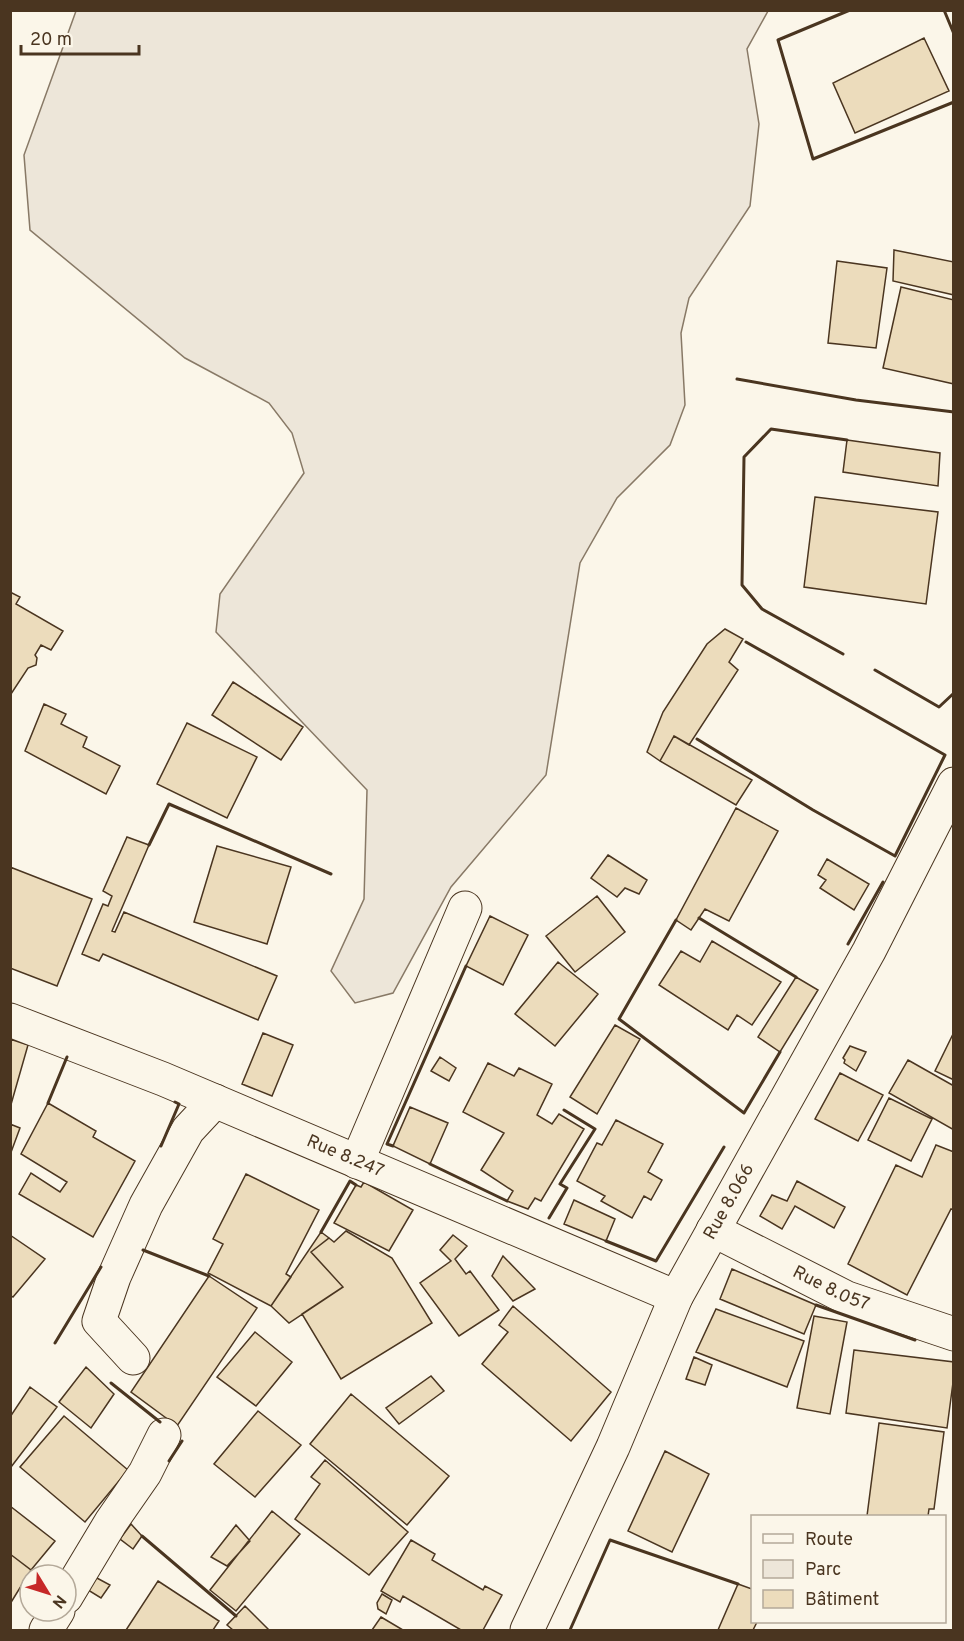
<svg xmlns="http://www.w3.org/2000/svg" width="964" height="1641" font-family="Overpass,sans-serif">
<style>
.green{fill:#ede6d9;stroke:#887966;stroke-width:1.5}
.building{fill:#ecdcbc;stroke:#4a3520;stroke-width:1.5}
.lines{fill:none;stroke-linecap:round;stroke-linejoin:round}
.minor-casing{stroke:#4a3520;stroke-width:35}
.minor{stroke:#fbf6e9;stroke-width:33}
.wall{stroke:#4a3520;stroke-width:3}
.labels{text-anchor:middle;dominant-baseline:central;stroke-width:4.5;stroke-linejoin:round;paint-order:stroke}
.street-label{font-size:18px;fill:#4a3520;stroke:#fbf6e9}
</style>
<rect width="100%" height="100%" fill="#fbf6e9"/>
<path class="green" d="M 76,11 L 768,11 L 747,49 L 759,124 L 750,206 L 689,298 L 681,333 L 685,405 L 670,445 L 617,498 L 580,563 L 546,775 L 451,887 L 393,993 L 355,1003 L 331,971 L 364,899 L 367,790 L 216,632 L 220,594 L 304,473 L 292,433 L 269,403 L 185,358 L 30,230 L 24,155 Z"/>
<path class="building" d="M 924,38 L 949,91 L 855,133 L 833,83 Z
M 894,250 L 954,262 L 954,295 L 893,281 Z
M 837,261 L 887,268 L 876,348 L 828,343 Z
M 901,287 L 954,300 L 954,384 L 883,368 Z
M 847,440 L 940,453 L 938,486 L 843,472 Z
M 815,497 L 938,512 L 926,604 L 804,587 Z
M 10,592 L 20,597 L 16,604 L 63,631 L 51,650 L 41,645 L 35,655 L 37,658 L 36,665 L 28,668 L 11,694 Z
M 725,629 L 743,639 L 729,662 L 738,670 L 689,745 L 674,736 L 660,761 L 647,752 L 663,712 L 707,644 Z
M 233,682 L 303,727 L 281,760 L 212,715 Z
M 44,704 L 66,714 L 61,724 L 87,737 L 83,747 L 120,766 L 106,794 L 25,751 Z
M 187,723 L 257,757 L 227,818 L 157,784 Z
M 674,736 L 752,780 L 736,805 L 660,761 Z
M 736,808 L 778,831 L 729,921 L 705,909 L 691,930 L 676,920 Z
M 127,837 L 149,845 L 112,931 L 115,932 L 124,912 L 277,976 L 258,1020 L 103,954 L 99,961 L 82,954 L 103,904 L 108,906 L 112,896 L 103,891 Z
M 217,846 L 291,867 L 267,944 L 194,922 Z
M 608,855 L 647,880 L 639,894 L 625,888 L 617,897 L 591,878 Z
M 827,859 L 869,884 L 854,910 L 820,888 L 826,880 L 818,875 Z
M 10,867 L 92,899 L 57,986 L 10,968 Z
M 597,896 L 625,932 L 575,972 L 546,936 Z
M 490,916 L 528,935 L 503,985 L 466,966 Z
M 712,941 L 781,982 L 752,1025 L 737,1015 L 728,1030 L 659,985 L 681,951 L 700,962 Z
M 558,962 L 598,994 L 555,1046 L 515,1014 Z
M 796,977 L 818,990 L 780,1052 L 758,1037 Z
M 615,1025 L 640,1039 L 597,1114 L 570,1097 Z
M 954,1032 L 954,1080 L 935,1071 Z
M 263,1033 L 293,1045 L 272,1096 L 242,1084 Z
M 10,1039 L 28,1045 L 10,1108 Z
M 850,1046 L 866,1052 L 856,1071 L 844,1063 L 845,1060 L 843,1058 Z
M 440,1057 L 456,1068 L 449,1081 L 431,1071 Z
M 908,1060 L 954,1086 L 954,1130 L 889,1093 Z
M 488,1063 L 514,1076 L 519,1068 L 552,1084 L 537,1115 L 552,1124 L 559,1114 L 584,1129 L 541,1201 L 535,1198 L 528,1209 L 507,1201 L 513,1191 L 481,1170 L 504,1133 L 463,1112 Z
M 840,1073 L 883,1095 L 858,1141 L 815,1119 Z
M 889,1098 L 932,1119 L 911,1161 L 868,1140 Z
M 48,1103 L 96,1131 L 93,1137 L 135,1161 L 93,1237 L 19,1194 L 31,1173 L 60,1192 L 67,1182 L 21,1154 Z
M 410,1107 L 448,1123 L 430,1164 L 393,1146 Z
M 616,1120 L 663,1144 L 648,1172 L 662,1180 L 651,1200 L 644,1196 L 632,1218 L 601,1201 L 605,1196 L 577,1181 L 597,1143 L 602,1145 Z
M 10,1124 L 20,1128 L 10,1155 Z
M 936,1145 L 954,1152 L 954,1210 L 951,1209 L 907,1295 L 848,1264 L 896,1165 L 922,1177 Z
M 246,1174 L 319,1210 L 286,1274 L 291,1277 L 271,1306 L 208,1273 L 223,1244 L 213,1239 Z
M 797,1181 L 845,1207 L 834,1228 L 795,1206 L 782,1229 L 760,1216 L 772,1195 L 787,1201 Z
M 364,1182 L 413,1210 L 389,1251 L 334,1223 L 356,1185 L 361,1187 Z
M 574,1200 L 615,1219 L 606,1241 L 564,1224 Z
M 346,1231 L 392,1258 L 432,1323 L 341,1379 L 302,1314 L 343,1287 L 311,1252 L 329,1238 L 334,1242 Z
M 321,1232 L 329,1238 L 311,1252 L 343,1287 L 289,1323 L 271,1306 Z
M 10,1235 L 45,1259 L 13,1297 L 10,1295 Z
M 453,1235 L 467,1246 L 455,1259 L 466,1274 L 470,1271 L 499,1310 L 459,1336 L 420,1283 L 451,1261 L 440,1250 Z
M 503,1256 L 535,1289 L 513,1301 L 492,1276 Z
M 732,1269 L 816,1305 L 804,1334 L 720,1299 Z
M 209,1276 L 257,1308 L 177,1426 L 131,1392 Z
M 513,1306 L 611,1392 L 571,1441 L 482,1364 L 508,1332 L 499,1325 Z
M 716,1309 L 804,1341 L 787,1387 L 696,1352 Z
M 814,1316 L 847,1322 L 830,1414 L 797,1408 Z
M 255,1332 L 292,1362 L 256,1406 L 217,1377 Z
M 854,1350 L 954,1362 L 954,1375 L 947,1428 L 846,1413 Z
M 694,1357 L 712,1365 L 705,1385 L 686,1379 Z
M 86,1367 L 114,1394 L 91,1428 L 59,1402 Z
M 431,1376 L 444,1391 L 399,1424 L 386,1408 Z
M 30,1387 L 57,1407 L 11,1467 L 10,1417 Z
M 351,1394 L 449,1476 L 407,1525 L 310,1444 Z
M 258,1411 L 301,1445 L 255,1497 L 214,1464 Z
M 64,1416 L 128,1470 L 85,1522 L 20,1467 Z
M 879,1423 L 944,1432 L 934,1509 L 929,1509 L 928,1516 L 867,1516 Z
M 665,1451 L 709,1474 L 672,1552 L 628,1531 Z
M 325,1460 L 408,1532 L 369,1575 L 295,1519 L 320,1484 L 311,1477 Z
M 10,1506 L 55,1541 L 31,1570 L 10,1554 Z
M 272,1511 L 300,1534 L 236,1611 L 210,1590 Z
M 131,1524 L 142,1536 L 133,1549 L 120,1539 Z
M 236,1525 L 250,1541 L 227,1566 L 211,1557 Z
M 411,1540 L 435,1554 L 432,1560 L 483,1590 L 485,1586 L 502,1595 L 483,1630 L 461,1630 L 403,1596 L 400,1602 L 381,1591 Z
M 10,1554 L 31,1570 L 10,1604 Z
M 95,1577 L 110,1585 L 101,1598 L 88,1590 Z
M 158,1581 L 219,1621 L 213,1630 L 126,1630 Z
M 738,1584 L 752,1589 L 752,1622 L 757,1622 L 753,1630 L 718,1630 Z
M 382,1594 L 392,1600 L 386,1614 L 378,1609 L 377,1603 Z
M 245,1606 L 269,1630 L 233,1630 L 227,1625 Z
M 381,1617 L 403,1630 L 372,1630 Z"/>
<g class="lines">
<g class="minor-casing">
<g id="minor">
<path id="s1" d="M 10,1020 L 163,1079 L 676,1297"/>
<path d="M 357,1162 L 465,908"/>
<path id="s2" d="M 713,1230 L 847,1298 L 954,1334"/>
<path d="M 133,1358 L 99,1321 L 114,1277 L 146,1205 L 188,1130 L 215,1101"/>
<path d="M 66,1597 L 111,1522 L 145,1473 L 164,1435"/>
<path d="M 46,1630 L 58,1611"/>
<path id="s3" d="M 527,1630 L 613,1447 L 676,1297 L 869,951 L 954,784"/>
</g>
</g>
<use href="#minor" class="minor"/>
<path class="wall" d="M 850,10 L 778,40 L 813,159 L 954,102
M 944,10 L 954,34
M 737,379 L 856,400 L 954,412
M 843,654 L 762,609 L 742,585 L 744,457 L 771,429 L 847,440
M 875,670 L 939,707 L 954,693
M 697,739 L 813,810 L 895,856 L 945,755 L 746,642
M 149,845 L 169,804 L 331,874
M 699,918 L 796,977
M 676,920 L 619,1019 L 744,1113 L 780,1052
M 848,944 L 883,882
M 48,1103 L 67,1057
M 161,1146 L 179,1104 L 175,1102
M 393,1146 L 387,1144 L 466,966
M 430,1164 L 507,1201
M 549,1218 L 567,1188 L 560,1184 L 595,1129 L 564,1110
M 321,1232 L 350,1181 L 356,1185
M 606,1241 L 656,1261 L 724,1147
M 143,1250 L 209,1276
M 816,1305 L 915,1340
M 55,1343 L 101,1267
M 111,1383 L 160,1422
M 169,1461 L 182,1441
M 142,1536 L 236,1616
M 570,1630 L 610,1540 L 738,1584"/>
</g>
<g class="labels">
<g class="street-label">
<text stroke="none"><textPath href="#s1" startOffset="362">Rue 8.247</textPath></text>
<text stroke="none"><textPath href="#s3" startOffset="474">Rue 8.066</textPath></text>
<text stroke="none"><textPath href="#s2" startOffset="132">Rue 8.057</textPath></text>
</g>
</g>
<rect width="964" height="1641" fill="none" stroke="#4a3520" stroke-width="24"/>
<rect x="751" y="1515" width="195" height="108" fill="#fbf6e9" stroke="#b4a999" stroke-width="1.5"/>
<rect x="763" y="1534" width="30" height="9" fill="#fbf6e9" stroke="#b4a999" stroke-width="1.5"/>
<text x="805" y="1545" font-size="18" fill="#4a3520">Route</text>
<rect x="763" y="1560" width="30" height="18" fill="#ede6d9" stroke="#b4a999" stroke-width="1.5"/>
<text x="805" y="1575" font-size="18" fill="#4a3520">Parc</text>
<rect x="763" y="1590" width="30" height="18" fill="#ecdcbc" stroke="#b4a999" stroke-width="1.5"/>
<text x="805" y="1605" font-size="18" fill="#4a3520">Bâtiment</text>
<g transform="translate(48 1593) rotate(128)"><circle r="28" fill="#fbf6e9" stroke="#b4a999" stroke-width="1.5"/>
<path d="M0-4.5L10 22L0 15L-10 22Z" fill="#c62828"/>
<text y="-9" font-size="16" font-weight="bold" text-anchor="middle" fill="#4a3520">N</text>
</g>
<path d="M21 45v9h118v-9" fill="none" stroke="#4a3520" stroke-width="3"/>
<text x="30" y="45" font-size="18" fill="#4a3520" stroke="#fbf6e9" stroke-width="4.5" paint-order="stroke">20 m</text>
</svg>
